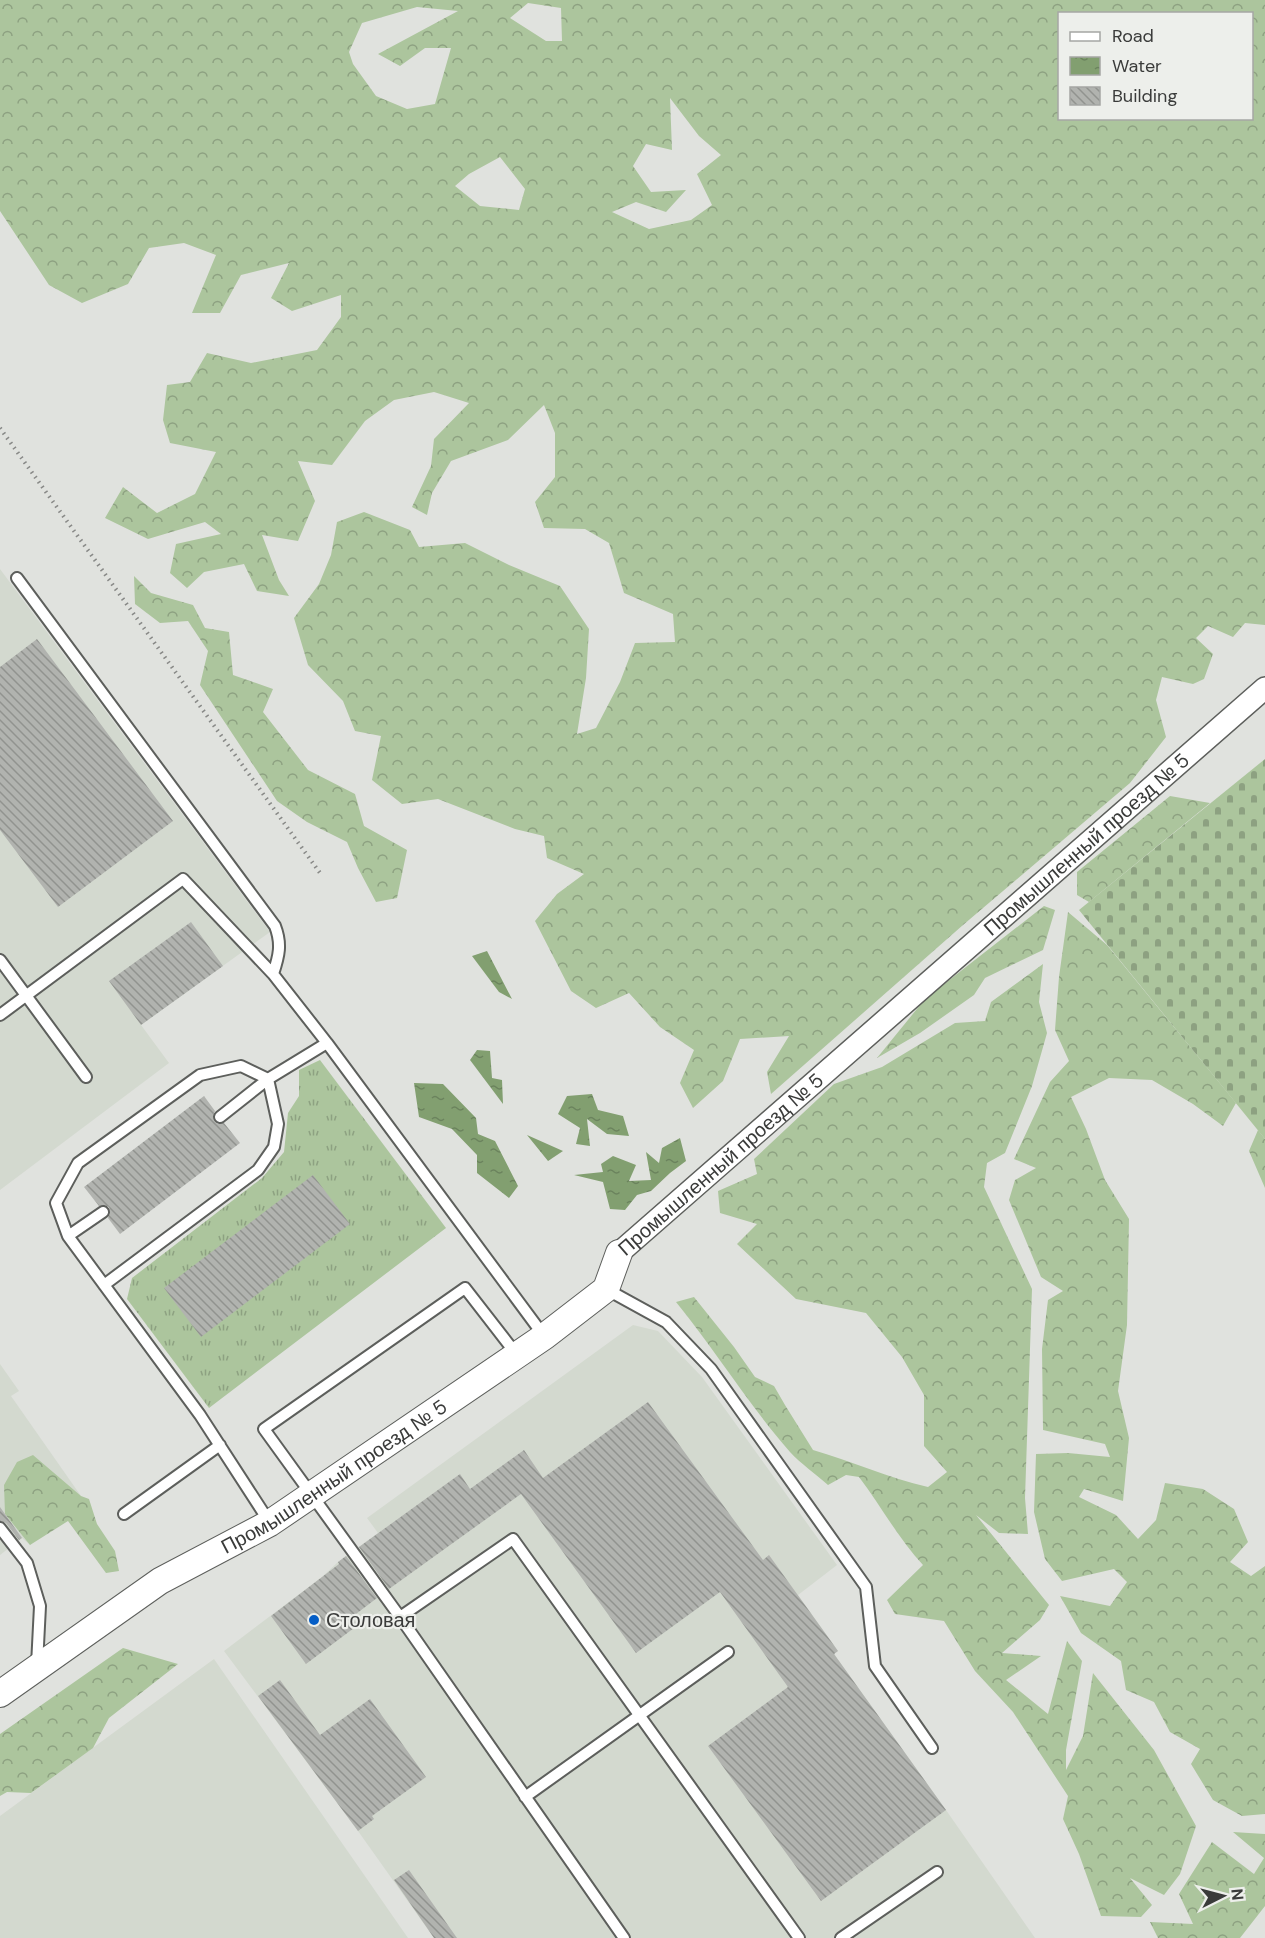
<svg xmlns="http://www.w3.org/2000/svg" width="1265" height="1938" font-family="'DM Sans',sans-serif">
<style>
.built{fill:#d3d9cf}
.grass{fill:url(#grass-tufts)}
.forest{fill:url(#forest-crowns);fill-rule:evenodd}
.cemetery{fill:url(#cemetery-stones)}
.water{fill:url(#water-ripples)}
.building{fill:url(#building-back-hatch)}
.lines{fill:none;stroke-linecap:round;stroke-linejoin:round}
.service-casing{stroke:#5d5f5c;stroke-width:14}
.minor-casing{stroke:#5d5f5c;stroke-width:24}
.tertiary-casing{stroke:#5d5f5c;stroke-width:28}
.path{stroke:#888987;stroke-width:4;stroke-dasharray:1.5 4.5;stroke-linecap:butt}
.service{stroke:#fff;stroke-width:10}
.minor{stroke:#fff;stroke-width:21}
.tertiary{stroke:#fff;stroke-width:26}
.poi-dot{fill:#045dc6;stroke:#edefeb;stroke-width:2}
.labels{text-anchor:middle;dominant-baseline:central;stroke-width:4.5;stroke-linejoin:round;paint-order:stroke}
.street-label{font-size:20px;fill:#3a3b3a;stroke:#edefeb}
.poi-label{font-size:20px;fill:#3a3b3a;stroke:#edefeb;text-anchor:start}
</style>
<defs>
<pattern id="grass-tufts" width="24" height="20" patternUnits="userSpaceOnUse" patternTransform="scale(1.5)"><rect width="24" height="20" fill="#acc59d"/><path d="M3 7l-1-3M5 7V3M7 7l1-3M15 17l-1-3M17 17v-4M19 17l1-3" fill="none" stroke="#8da181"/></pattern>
<pattern id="forest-crowns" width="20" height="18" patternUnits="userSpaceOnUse" patternTransform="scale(1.5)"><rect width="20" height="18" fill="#acc59d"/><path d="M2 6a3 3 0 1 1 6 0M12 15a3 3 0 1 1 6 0" fill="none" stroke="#8da181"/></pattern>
<pattern id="cemetery-stones" width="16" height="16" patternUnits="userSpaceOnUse" patternTransform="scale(1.5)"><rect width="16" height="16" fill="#acc59d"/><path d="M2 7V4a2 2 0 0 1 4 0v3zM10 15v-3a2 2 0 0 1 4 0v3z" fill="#8da181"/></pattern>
<pattern id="water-ripples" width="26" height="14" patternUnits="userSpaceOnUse" patternTransform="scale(1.5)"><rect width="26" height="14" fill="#829f70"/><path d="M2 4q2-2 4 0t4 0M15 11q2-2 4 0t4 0" fill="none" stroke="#6b835d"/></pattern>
<pattern id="building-back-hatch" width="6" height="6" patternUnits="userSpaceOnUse" patternTransform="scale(1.5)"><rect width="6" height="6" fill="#b1b3af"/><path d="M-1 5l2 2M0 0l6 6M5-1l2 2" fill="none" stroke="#91938f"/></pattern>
</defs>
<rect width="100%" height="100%" fill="#e0e2de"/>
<path class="built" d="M 0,569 L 270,932 L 141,1025 L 169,1063 L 0,1190 Z
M 633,1325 L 658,1331 L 702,1377 L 837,1565 L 798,1595 L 838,1651 L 834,1654 L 946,1810 L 1035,1938 L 434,1938 L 358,1831 L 224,1651 L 322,1577 L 338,1562 L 378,1533 L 367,1518 Z
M 0,1364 L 19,1391 L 11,1396 L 81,1496 L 30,1545 L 22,1538 L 0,1555 Z
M 214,1659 L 408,1938 L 0,1938 L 0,1816 Z"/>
<path class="grass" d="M 320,1060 L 446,1228 L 209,1408 L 127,1299 L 132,1278 L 262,1178 L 284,1152 L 288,1113 L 299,1096 L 299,1070 Z"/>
<path class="forest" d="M 0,0 L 1265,0 L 1265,625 L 1245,623 L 1233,637 L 1208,626 L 1196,638 L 1213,654 L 1204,679 L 1193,684 L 1162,677 L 1156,700 L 1166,737 L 1130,783 L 963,925 L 771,1094 L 767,1072 L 789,1036 L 740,1039 L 723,1081 L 693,1108 L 680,1083 L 694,1050 L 660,1027 L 629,993 L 596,1008 L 571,991 L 535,921 L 557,894 L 584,874 L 547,858 L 544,836 L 515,829 L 438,799 L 402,804 L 372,780 L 381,736 L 355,731 L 343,701 L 308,665 L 294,618 L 319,584 L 331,555 L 337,522 L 364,512 L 410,530 L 419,547 L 465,543 L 509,565 L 560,586 L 589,629 L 586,678 L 577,734 L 596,728 L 620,682 L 635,643 L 675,642 L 673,614 L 624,593 L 609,543 L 585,529 L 544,528 L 535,502 L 555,477 L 555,433 L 544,405 L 508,440 L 451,461 L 432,493 L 427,515 L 412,507 L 431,466 L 434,439 L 469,403 L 434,392 L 394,400 L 365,421 L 332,465 L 298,461 L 315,501 L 298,541 L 262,535 L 279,580 L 289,596 L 257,591 L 244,564 L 204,572 L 187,588 L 170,573 L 176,544 L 221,534 L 205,522 L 148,539 L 105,518 L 123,487 L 157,513 L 195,494 L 216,452 L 170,443 L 163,420 L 167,385 L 190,382 L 207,353 L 251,363 L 317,350 L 341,317 L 341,295 L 292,311 L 271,298 L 289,263 L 241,275 L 220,313 L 192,313 L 216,255 L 184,243 L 149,248 L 128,284 L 82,303 L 49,285 L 0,211 ZM 528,3 L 561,8 L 562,41 L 546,41 L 510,18 ZM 417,7 L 458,11 L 378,54 L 400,66 L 425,48 L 451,48 L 435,104 L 407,109 L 376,96 L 353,64 L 349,52 L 362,23 ZM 1060,14 L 1252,14 L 1252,118 L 1060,118 ZM 670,98 L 699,136 L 721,155 L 697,174 L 712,205 L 691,220 L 649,229 L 612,212 L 636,202 L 666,212 L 686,190 L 651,192 L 633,166 L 646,144 L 672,150 ZM 500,157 L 525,189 L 519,210 L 480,206 L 455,186 L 469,174 Z
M 134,576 L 151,593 L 193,605 L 205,628 L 229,632 L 233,675 L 273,689 L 263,712 L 308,770 L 355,794 L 364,826 L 407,850 L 397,898 L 376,902 L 358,868 L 347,842 L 307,822 L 277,801 L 200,685 L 208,651 L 188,621 L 160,623 L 135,604 Z
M 1170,796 L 1210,803 L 1089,902 L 1077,895 L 1077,872 Z
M 1044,906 L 1055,910 L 1043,950 L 985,978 L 974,995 L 920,1033 L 877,1058 L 925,999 Z
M 1068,912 L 1107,945 L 1236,1103 L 1223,1126 L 1193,1104 L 1152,1080 L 1109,1078 L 1071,1097 L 1086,1129 L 1105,1180 L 1129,1219 L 1127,1325 L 1118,1391 L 1129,1438 L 1123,1501 L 1084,1489 L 1079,1497 L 1116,1515 L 1138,1539 L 1156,1520 L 1165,1483 L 1203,1489 L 1234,1509 L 1248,1542 L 1230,1562 L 1251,1576 L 1265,1566 L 1265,1814 L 1242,1816 L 1213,1800 L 1191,1764 L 1200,1749 L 1170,1732 L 1154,1702 L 1126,1690 L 1121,1661 L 1081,1633 L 1060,1596 L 1110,1606 L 1127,1582 L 1114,1569 L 1062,1581 L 1045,1559 L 1034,1512 L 1036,1454 L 1068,1453 L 1110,1457 L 1105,1444 L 1043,1430 L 1042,1349 L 1048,1300 L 1063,1291 L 1041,1277 L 1009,1200 L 1015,1180 L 1036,1168 L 1014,1159 L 1050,1082 L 1069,1061 L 1055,1030 L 1059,977 Z
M 1043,964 L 1039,1002 L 1047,1033 L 1032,1086 L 1005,1153 L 987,1163 L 984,1187 L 1032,1289 L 1025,1498 L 1028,1534 L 999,1533 L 976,1515 L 1049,1605 L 1040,1620 L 1002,1653 L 1041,1656 L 1006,1680 L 1048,1714 L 1067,1641 L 1082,1661 L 1066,1750 L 1066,1770 L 1083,1736 L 1093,1673 L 1154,1750 L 1196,1826 L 1180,1874 L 1164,1895 L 1130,1878 L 1152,1905 L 1141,1917 L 1101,1916 L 1079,1854 L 1063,1819 L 1068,1796 L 1013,1712 L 975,1671 L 944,1621 L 895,1614 L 887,1600 L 923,1565 C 898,1538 881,1506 859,1477 L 846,1475 L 828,1485 C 816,1474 801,1464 790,1452 C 748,1404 716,1351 676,1302 L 694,1297 L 734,1347 L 755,1377 L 774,1386 L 785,1405 L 813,1450 C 852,1461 888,1478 928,1487 L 947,1472 L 924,1446 L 924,1395 L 902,1357 L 866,1313 L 796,1299 L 737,1244 L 757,1224 L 720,1213 L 718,1191 L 757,1174 L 754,1159 L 834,1084 L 882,1067 L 955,1023 L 985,1021 L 991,1002 Z
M 1258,1130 L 1265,1139 L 1265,1188 L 1249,1151 Z
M 33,1455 L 81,1496 L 89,1499 L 97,1524 L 115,1551 L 119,1571 L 106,1573 L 68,1521 L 30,1545 L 5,1514 L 4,1485 L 17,1462 Z
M 123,1648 L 178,1664 L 109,1718 L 93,1748 L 31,1793 L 7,1792 L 0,1796 L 0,1734 Z
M 1233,1832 L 1265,1834 L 1265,1906 L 1240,1938 L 1158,1938 L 1150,1922 L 1193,1924 L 1179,1894 L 1212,1842 L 1254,1874 L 1264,1858 Z"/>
<path class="cemetery" d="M 1265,759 L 1265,1139 L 1079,910 Z"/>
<path class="water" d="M 487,951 L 512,999 L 499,992 L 472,956 Z
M 477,1050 L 490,1051 L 492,1078 L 502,1080 L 503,1104 L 470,1060 Z
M 414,1083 L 443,1084 L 476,1118 L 478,1134 L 495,1141 L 518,1186 L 509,1198 L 477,1173 L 477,1155 L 452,1129 L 419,1117 Z
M 592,1094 L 598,1110 L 623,1116 L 629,1136 L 607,1134 L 587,1119 L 590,1146 L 576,1144 L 580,1128 L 558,1114 L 567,1096 Z
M 527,1135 L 563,1151 L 548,1161 Z
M 680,1138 L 686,1161 L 670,1173 L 651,1191 L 637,1195 L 625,1210 L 610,1209 L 603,1182 L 574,1175 L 603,1172 L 601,1164 L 613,1156 L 636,1165 L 629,1181 L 651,1180 L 646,1152 L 659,1163 L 662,1148 Z"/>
<path class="building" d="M 37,639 L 173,821 L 58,907 L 0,830 L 0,667 Z
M 191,922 L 223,966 L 141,1025 L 109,981 Z
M 204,1096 L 215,1111 L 213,1115 L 214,1121 L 218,1124 L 224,1123 L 240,1143 L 120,1234 L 108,1218 L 110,1212 L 109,1207 L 103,1205 L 99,1206 L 84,1187 Z
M 313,1175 L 350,1224 L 201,1337 L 164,1288 Z
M 648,1402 L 763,1560 L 769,1555 L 838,1651 L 834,1654 L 946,1810 L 821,1901 L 708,1746 L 788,1687 L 720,1592 L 636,1653 L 521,1494 L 389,1589 L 359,1547 L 460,1474 L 470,1489 L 524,1450 L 543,1478 Z
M 0,1507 L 22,1538 L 19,1540 L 6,1523 L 0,1521 Z
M 346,1556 L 377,1598 L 352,1617 L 358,1625 L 306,1664 L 271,1616 L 339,1564 L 338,1562 Z
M 280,1680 L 320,1735 L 370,1699 L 426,1777 L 372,1816 L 374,1819 L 358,1831 L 258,1696 Z
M 409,1870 L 457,1938 L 434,1938 L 394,1880 Z"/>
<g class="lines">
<g class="service-casing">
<path id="service" d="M 17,578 L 275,926 C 282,944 279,956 273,974
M 0,960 L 86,1077
M 0,1015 L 183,879 L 273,974 L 327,1043 L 544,1336
M 220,1117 L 268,1079 L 327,1043
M 103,1212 L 68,1236 L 200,1415 L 270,1523
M 68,1236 L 56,1203 L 78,1163 L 200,1075 L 241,1066 L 268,1079 L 278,1124 L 274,1147 L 258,1170 L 104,1285
M 606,1289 L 666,1322 L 711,1369 L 866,1587 L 875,1666 L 932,1748
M 517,1355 L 465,1288 L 264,1429 L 400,1617 L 624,1938
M 124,1514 L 220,1445
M 0,1528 L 27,1563 L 40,1606 L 37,1665
M 400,1617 L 513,1539 L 799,1938
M 525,1797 L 728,1652
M 841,1938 L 937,1872"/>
</g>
<g class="minor-casing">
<g id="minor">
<path id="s1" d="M 619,1253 L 1265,688"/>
</g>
</g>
<g class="tertiary-casing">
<g id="tertiary">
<path id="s2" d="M 0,1694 L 160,1581 L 270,1523 L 545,1336 L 606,1289 L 619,1253"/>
</g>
</g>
<path class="path" d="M 0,428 L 320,873"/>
<use href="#service" class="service"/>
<use href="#minor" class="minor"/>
<use href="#tertiary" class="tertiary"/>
</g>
<circle class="poi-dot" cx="314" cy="1620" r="6"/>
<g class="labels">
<g class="street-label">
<text stroke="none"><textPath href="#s1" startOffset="621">Промышленный проезд № 5</textPath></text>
<text stroke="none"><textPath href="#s1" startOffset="135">Промышленный проезд № 5</textPath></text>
<text stroke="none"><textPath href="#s2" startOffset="399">Промышленный проезд № 5</textPath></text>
</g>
<g class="poi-label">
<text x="326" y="1620">Столовая</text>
</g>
</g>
<rect x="1058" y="12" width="195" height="108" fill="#edefeb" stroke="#a5a7a4" stroke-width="1.5"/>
<rect x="1070" y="32" width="30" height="9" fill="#ffffff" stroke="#a5a7a4" stroke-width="1.5"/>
<text x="1112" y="42" font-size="18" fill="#3a3b3a">Road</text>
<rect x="1070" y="57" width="30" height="18" fill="url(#water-ripples)" stroke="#a5a7a4" stroke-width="1.5"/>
<text x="1112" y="72" font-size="18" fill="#3a3b3a">Water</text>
<rect x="1070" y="87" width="30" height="18" fill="url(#building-back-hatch)" stroke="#a5a7a4" stroke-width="1.5"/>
<text x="1112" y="102" font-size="18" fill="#3a3b3a">Building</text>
<g transform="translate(1223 1896) rotate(84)" stroke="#edefeb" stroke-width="4.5" paint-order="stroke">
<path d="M0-4.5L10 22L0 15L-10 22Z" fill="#3a3b3a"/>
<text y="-9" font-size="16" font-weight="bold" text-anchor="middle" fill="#3a3b3a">N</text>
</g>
</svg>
